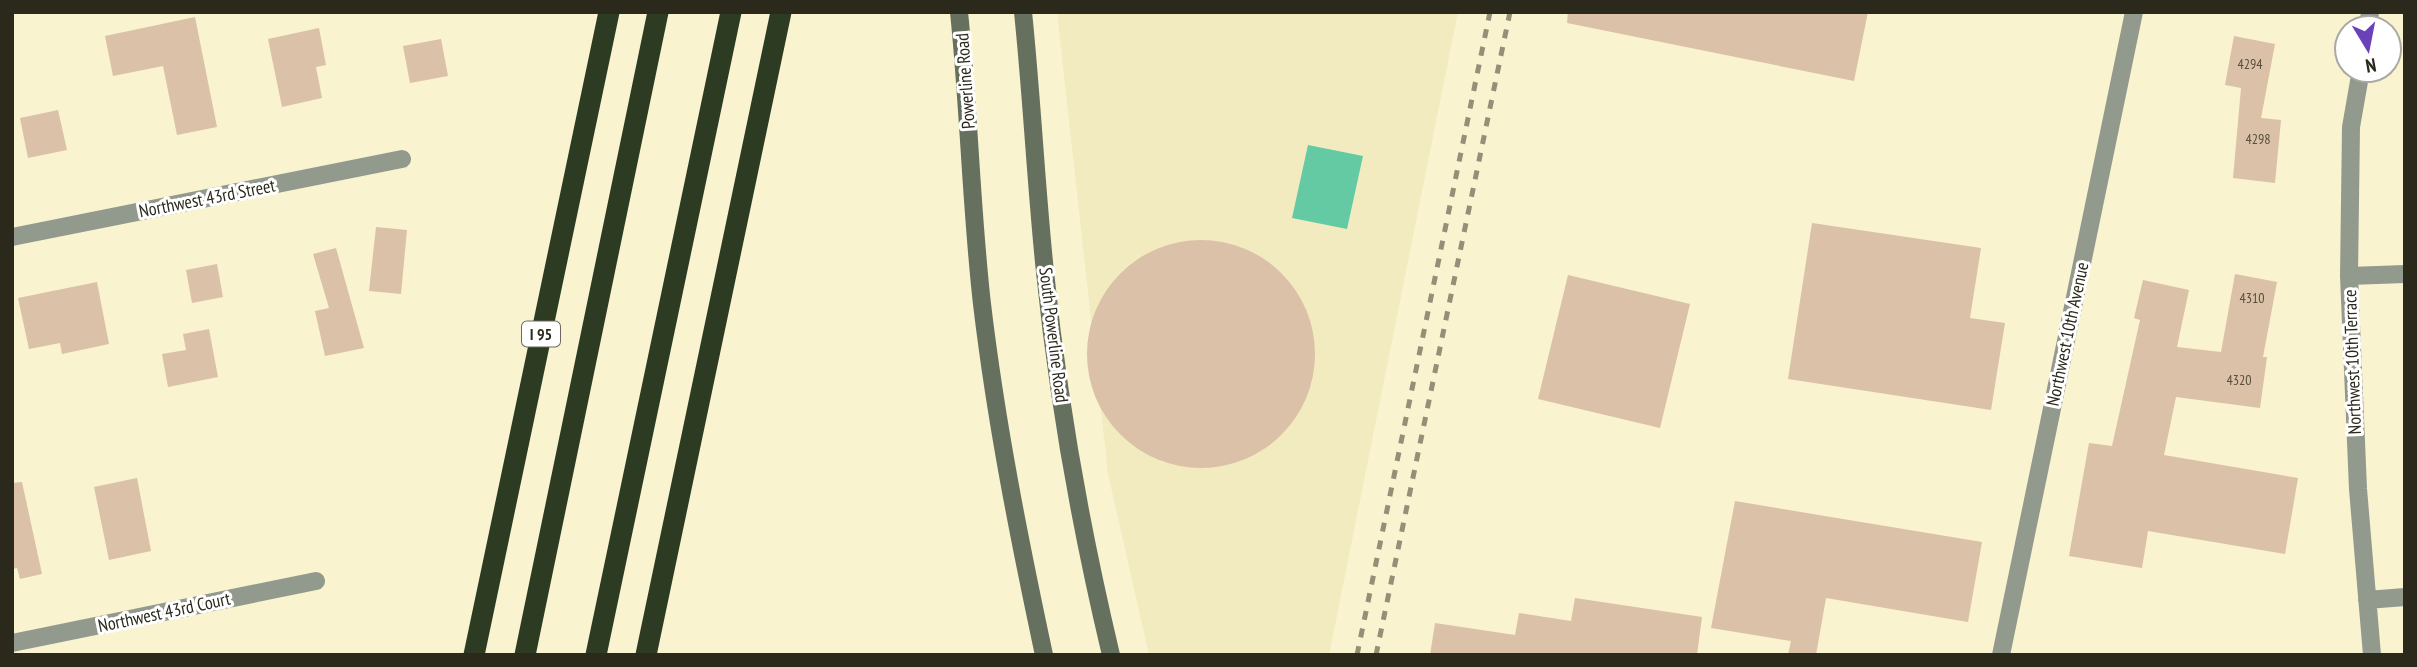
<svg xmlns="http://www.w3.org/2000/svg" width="2417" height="667" font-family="'PT Sans Narrow',sans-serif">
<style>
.built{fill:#f2ebc0}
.water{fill:#63caa3}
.building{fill:#dbc1a7}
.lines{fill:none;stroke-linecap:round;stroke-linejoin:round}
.minor{stroke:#929a8d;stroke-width:18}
.tertiary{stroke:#929a8d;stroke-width:18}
.secondary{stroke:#65705e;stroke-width:18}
.motorway{stroke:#2c3b22;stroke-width:21}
.rail{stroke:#949078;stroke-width:5;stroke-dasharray:9 9;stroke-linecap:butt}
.labels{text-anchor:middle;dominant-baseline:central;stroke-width:6;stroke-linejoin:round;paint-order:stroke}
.number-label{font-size:14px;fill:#574f3f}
.shield{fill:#fff;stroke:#6b6960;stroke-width:2}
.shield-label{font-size:16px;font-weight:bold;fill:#2b291c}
.street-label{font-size:18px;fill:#2b291c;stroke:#fff}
</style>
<rect width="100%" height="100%" fill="#f9f3d0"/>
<path class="built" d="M 1057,12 L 1458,12 L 1329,655 L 1149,655 L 1108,474 Z"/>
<path class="water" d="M 1308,145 L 1363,156 L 1347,229 L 1292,218 Z"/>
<path class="building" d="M 1568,12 L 1868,12 L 1854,81 L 1567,23 Z
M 195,17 L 217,127 L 177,135 L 163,66 L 113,76 L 105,36 Z
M 319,28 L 326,65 L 316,67 L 322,98 L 282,107 L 268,39 Z
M 2234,36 L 2275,44 L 2261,118 L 2281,120 L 2275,183 L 2233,178 L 2241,88 L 2225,85 Z
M 441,39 L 448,76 L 410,83 L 403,46 Z
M 58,110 L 67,150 L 28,158 L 20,118 Z
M 1812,223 L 1981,248 L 1970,318 L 2005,323 L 1991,410 L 1788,379 Z
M 376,227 L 407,230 L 401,294 L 369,291 Z
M1087 354a114 114 0 1 1 228 0a114 114 0 1 1-228 0Z
M 336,248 L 364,348 L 325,356 L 315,311 L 329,308 L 313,254 Z
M 217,264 L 223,297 L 192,303 L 186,270 Z
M 2235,274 L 2277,282 L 2263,357 L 2267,357 L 2260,408 L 2176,397 L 2164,455 L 2298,478 L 2285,554 L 2148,531 L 2142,568 L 2069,556 L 2089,443 L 2112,446 L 2140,320 L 2134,318 L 2143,280 L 2189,290 L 2177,347 L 2221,352 Z
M 1568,275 L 1690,304 L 1660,428 L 1538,399 Z
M 97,282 L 109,344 L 62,354 L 60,343 L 29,349 L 18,298 Z
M 209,329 L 218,377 L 168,387 L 162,354 L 186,350 L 183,334 Z
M 137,478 L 151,551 L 109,560 L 94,487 Z
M 22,482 L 42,574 L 20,579 L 17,568 L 12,569 L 12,483 Z
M 1735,501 L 1982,542 L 1968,622 L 1826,598 L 1816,655 L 1788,655 L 1791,641 L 1711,628 Z
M 1575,598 L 1702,617 L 1697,655 L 1430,655 L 1435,623 L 1515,635 L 1519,613 L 1571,621 Z"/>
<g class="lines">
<path class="minor" d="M 2368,28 L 2370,12
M 2361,70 L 2351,127 L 2349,276 L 2358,489 L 2372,655
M 12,237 L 402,159
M 2349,276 L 2405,274
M 2367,600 L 2405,597
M 12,643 L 316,581"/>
<path class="tertiary" d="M 2001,655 L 2134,12"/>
<path class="secondary" d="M 959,12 C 969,109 971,207 982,304 C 996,422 1019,538 1044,655
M 1023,12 C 1032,99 1036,186 1045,272 C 1058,401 1081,529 1111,655"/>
<path class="motorway" d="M 474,655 L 609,12
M 525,655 L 658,12
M 596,655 L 731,12
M 646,655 L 781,12"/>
<path class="rail" d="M 1357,655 L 1490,12
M 1376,655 L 1510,12"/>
</g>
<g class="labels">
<g class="number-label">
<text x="2250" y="64">4294</text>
<text x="2258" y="139">4298</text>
<text x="2252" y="298">4310</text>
<text x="2239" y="380">4320</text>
</g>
<rect class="shield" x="522" y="321.5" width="38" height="25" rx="5"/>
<g class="shield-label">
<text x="541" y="334">I 95</text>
</g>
<g class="street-label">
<text transform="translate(965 81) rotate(-94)">Powerline Road</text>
<text transform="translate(207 198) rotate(-11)">Northwest 43rd Street</text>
<text transform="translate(2067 334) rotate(-78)">Northwest 10th Avenue</text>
<text transform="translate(1054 335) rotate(83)">South Powerline Road</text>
<text transform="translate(2352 362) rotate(-92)">Northwest 10th Terrace</text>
<text transform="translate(164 612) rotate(-12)">Northwest 43rd Court</text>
</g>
</g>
<rect width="2417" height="667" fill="none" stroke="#2b291c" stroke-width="28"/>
<g transform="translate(2368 49) rotate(170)"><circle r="33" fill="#ffffff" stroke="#aaa9a4" stroke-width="2"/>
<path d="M0-5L12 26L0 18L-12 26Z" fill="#6b41b9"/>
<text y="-10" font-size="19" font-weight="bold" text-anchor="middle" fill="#2b291c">N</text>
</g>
</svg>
